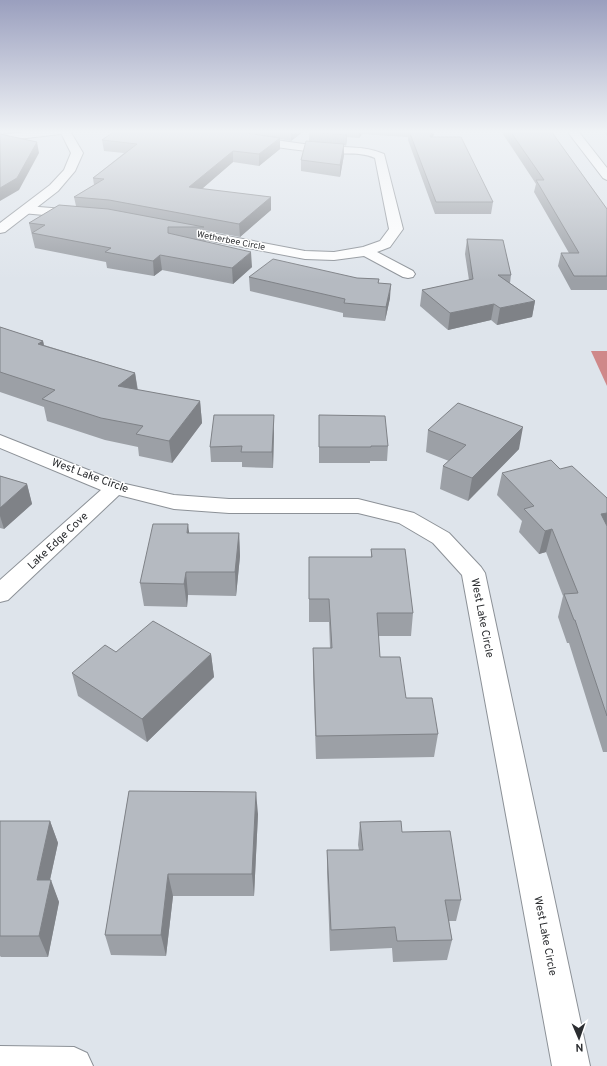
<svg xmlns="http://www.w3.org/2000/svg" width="607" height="1066" font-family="Overpass,sans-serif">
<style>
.forest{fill:#cf8889}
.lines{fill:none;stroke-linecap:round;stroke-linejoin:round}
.minor-casing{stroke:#8c9197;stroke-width:2}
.tertiary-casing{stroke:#8c9197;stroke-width:2}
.minor{fill:#fff;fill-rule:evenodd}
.tertiary{fill:#fff;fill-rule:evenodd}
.wall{fill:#9ca0a6}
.shaded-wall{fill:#7f8287}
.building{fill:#b5bac1;stroke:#7f8287}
.labels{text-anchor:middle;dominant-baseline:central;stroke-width:3;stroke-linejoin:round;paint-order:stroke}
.far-street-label{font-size:9px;fill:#2b2d30;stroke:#fff}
.street-label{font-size:11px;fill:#2b2d30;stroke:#fff}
</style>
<rect width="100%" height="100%" fill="#dee4eb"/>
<path class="forest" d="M 591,351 L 607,351 L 607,386 Z"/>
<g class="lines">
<g class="minor-casing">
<path id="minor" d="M 32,131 L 66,131 L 61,134 L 0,141 L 0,135 Z
M 186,131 C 231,131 276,141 320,146 C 342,148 364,145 384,154 L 403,229 L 390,247 L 377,252 L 413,271 L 415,274 L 413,277 L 408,278 L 403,277 L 364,256 L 334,260 L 305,259 L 170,233 L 168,230 L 170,227 L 175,226 L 305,251 L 334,252 L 363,247 L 380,241 L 389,229 L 375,158 C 359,151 340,155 323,153 C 279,148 235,141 191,134 Z
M 567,131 L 578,131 L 607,168 L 607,180 L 603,178 Z
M 26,206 L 77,210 L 82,211 L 83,214 L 82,217 L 77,218 L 22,213 L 20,210 L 22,207 Z
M 0,435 L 121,483 L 174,495 L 229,499 L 358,499 L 414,513 L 449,533 L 481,567 L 485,573 L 590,1066 L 552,1066 L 462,575 L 433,543 L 399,523 L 358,513 L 229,513 L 174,509 L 119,495 L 8,600 L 0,602 L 0,580 L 101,490 L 0,448 Z
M 0,1046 L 74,1047 L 87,1053 L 93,1066 L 0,1066 Z"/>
</g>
<g class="tertiary-casing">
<path id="tertiary" d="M 60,131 L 70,131 L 83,153 L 75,171 L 58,191 L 5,232 L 0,233 L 0,223 L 50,185 L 64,170 L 71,153 Z"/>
</g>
<use href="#minor" class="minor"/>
<use href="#tertiary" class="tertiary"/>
</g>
<path class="wall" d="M 115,131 L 304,131 L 291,141 L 280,139 L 280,149 L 259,166 L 233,162 L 202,189 L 271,197 L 271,210 L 240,237 L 204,230 L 205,241 L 252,267 L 233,284 L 162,270 L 154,276 L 107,268 L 106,262 L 35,248 L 29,223 L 76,206 L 74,197 L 94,185 L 93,178 L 124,153 L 104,151 L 102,140 Z
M 309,131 L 435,131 L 433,137 L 493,202 L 491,214 L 435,214 L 408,140 L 408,137 L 362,134 L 359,138 L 347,137 L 346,146 L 344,145 L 344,155 L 340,177 L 301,171 L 301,160 L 309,142 Z
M 501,131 L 551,131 L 607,209 L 607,290 L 571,290 L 558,266 L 561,253 L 569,253 L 534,192 L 536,184 Z
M 603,131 L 607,131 L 607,136 Z
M 467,239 L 511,275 L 510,283 L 535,301 L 532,317 L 497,325 L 491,320 L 448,330 L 420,306 L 422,290 L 469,280 L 465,254 Z
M 249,277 L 357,278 L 379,279 L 378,283 L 390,298 L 385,321 L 343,317 L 343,313 L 250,291 Z
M 0,327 L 43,341 L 44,345 L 135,373 L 138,390 L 200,401 L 202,423 L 172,463 L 139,456 L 138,447 L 105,440 L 47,421 L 44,407 L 0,392 Z
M 319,415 L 388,446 L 387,461 L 370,461 L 370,463 L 319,463 Z
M 274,430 L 273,468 L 242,467 L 242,462 L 211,462 L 210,447 Z
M 428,430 L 519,449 L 468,501 L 440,489 L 443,466 L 449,461 L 426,452 Z
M 560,469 L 607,498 L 607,752 L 603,752 L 569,643 L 567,643 L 558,617 L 563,596 L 546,552 L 539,554 L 519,532 L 522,521 L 497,495 L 502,473 Z
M 0,476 L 27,484 L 32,504 L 4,529 L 0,528 Z
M 189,533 L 239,533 L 240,556 L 236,596 L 188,595 L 187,607 L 144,606 L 140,583 Z
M 371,549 L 413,613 L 411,636 L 378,636 L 380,657 L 406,698 L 438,734 L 434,757 L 316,759 L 313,672 L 313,648 L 330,648 L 329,622 L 309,622 L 309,557 L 371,557 Z
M 116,652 L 211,654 L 214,677 L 147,742 L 78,696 L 72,673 Z
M 129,791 L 258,814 L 254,896 L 173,896 L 166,956 L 111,955 L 105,935 Z
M 0,821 L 50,821 L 58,843 L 50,880 L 59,902 L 48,957 L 1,957 L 0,956 Z
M 360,822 L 402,832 L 461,900 L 456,921 L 449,921 L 452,940 L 447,960 L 393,962 L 392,948 L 330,951 L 327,872 L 327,850 L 359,850 L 358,845 Z"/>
<path class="shaded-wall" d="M 291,131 L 304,131 L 291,141 Z
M 347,131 L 347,137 L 346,146 L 346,135 Z
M 359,131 L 362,131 L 362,134 L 359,138 Z
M 432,131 L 435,131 L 429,148 L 430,137 Z
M 280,138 L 280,149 L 259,166 L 259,154 Z
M 37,142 L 39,153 L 19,190 L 0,201 L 0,188 Z
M 344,144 L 344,155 L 340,177 L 340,165 Z
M 233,151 L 233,162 L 190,199 L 189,187 Z
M 271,197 L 271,210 L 240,237 L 239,224 Z
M 251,252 L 252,267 L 233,284 L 232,268 Z
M 160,255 L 162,270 L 154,276 L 153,261 Z
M 391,284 L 390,298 L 385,321 L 386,307 Z
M 535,301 L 532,317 L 497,325 L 500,308 Z
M 494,304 L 491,320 L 448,330 L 450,313 Z
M 43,341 L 47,361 L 38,344 Z
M 135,373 L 138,394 L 118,386 Z
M 200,401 L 202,423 L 172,463 L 169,441 Z
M 274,415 L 274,430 L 273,468 L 272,452 Z
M 523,427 L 519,449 L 468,501 L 472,478 Z
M 27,484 L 32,504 L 4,529 L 0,516 L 0,508 Z
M 607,513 L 607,533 L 601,514 Z
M 188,524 L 191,547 L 187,533 Z
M 552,529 L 546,552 L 539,554 L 545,531 Z
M 239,533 L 240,556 L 236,596 L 235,572 Z
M 186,572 L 188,595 L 187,607 L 184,584 Z
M 211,654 L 214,677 L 147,742 L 142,719 Z
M 256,792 L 258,814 L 254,896 L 252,874 Z
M 50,821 L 58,843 L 45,902 L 37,880 Z
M 168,874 L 173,896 L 166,956 L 161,935 Z
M 51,880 L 59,902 L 48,957 L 39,936 Z"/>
<path class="building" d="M 115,131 L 233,131 L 280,138 L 259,154 L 233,151 L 189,187 L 271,197 L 239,224 L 109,200 L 74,197 L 104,179 L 93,178 L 137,144 L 102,140 Z
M 309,131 L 347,131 L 346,135 L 309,132 Z
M 409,131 L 432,131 L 430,137 L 461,137 L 493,202 L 436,202 Z
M 510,131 L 551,131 L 607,209 L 607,276 L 574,276 L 561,253 L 579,253 L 536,180 L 544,180 Z
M 0,134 L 37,142 L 17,178 L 0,188 Z
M 306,141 L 344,144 L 340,165 L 301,160 Z
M 59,205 L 108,209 L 204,227 L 168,227 L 168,233 L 251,252 L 232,268 L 160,255 L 153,261 L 105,252 L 111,248 L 32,233 L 45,225 L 29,223 Z
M 467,239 L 503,240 L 511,275 L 498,275 L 535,301 L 500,308 L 494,304 L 450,313 L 422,290 L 473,279 Z
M 273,259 L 357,278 L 379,279 L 378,283 L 391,284 L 386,307 L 344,303 L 345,299 L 249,277 Z
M 0,327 L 43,341 L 38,344 L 135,373 L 118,386 L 200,401 L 169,441 L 136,434 L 143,426 L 101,418 L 42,399 L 55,390 L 0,372 Z
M 458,403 L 523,427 L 472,478 L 443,466 L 466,445 L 428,430 Z
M 214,415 L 274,415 L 272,452 L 241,452 L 242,446 L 210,447 Z
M 319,415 L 385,416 L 388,446 L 371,446 L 371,447 L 319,447 Z
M 551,460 L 560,469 L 572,466 L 607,498 L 607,513 L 601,514 L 607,526 L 607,716 L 575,620 L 574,620 L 564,594 L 578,593 L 552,529 L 545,531 L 524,509 L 534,506 L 502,473 Z
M 0,476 L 27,484 L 0,508 Z
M 153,524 L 188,524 L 187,533 L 239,533 L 235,572 L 186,572 L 184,584 L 140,583 Z
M 371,549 L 405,549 L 413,613 L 377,613 L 380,657 L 400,657 L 406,698 L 432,698 L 438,734 L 316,736 L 313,648 L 332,648 L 329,599 L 309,599 L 309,557 L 372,557 Z
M 153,621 L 211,654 L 142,719 L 72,673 L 105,645 L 116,652 Z
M 129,791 L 256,792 L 252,874 L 168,874 L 161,935 L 105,935 Z
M 0,821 L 50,821 L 37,880 L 51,880 L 39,936 L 0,936 Z
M 401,821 L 402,832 L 450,831 L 461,900 L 445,900 L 452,940 L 397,941 L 395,927 L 331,930 L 327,850 L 363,850 L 360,822 Z"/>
<linearGradient id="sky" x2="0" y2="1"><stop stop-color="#9a9fbe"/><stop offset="0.47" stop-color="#f0f3f6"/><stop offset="1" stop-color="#f0f3f6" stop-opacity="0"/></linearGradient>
<rect width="607" height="280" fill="url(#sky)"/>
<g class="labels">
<g class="far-street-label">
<text transform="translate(231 241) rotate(11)">Wetherbee Circle</text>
</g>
<g class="street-label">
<text transform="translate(90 476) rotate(20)">West Lake Circle</text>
<text transform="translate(58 541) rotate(-43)">Lake Edge Cove</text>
<text transform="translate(482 618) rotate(79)">West Lake Circle</text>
<text transform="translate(545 936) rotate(79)">West Lake Circle</text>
</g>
</g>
<g transform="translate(579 1038) rotate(178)" stroke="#ffffff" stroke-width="3" paint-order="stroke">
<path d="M0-3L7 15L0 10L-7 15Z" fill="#2b2d30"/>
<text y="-6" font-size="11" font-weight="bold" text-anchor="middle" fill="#2b2d30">N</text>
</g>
</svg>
